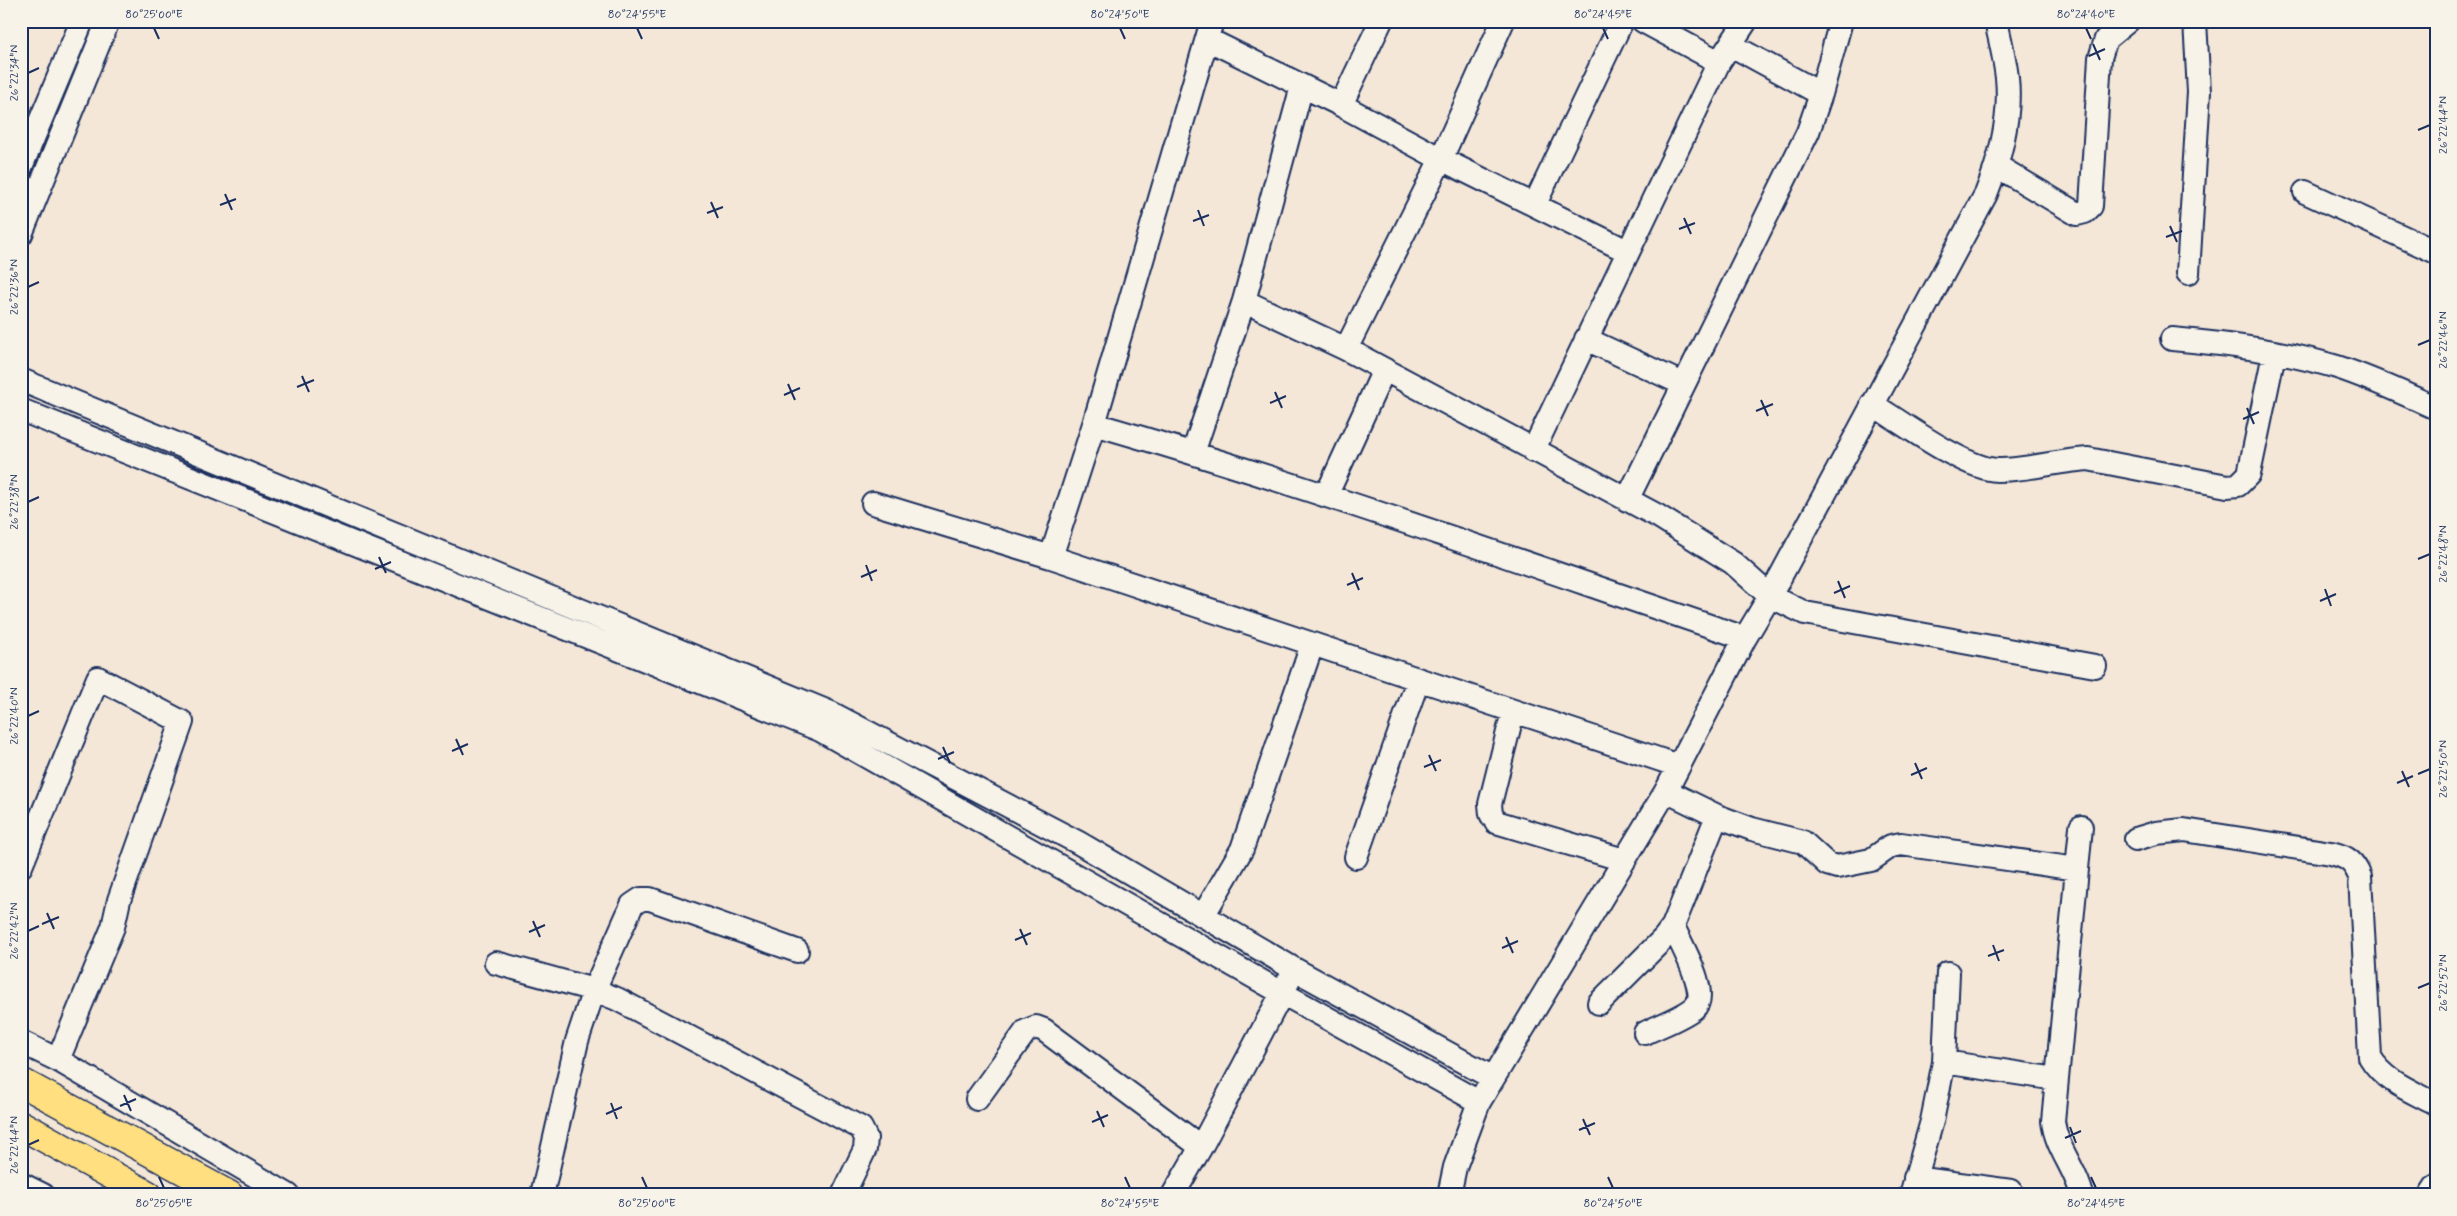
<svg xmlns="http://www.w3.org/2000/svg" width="2457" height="1216" font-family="Mynerve,sans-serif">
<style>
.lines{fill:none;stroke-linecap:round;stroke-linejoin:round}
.minor-casing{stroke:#1b2f5e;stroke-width:26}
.highway-casing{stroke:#1b2f5e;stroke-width:31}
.minor{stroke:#f7f3e8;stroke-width:22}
.highway{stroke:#ffdf80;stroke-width:28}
.ticks{fill:none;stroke:#1b2f5e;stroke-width:2}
.neatline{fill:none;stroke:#1b2f5e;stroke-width:2}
.ticks-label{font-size:12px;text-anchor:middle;fill:#1b2f5e}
</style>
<rect width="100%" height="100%" fill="#f4e7d8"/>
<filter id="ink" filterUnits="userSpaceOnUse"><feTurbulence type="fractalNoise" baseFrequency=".02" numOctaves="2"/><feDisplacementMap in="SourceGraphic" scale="10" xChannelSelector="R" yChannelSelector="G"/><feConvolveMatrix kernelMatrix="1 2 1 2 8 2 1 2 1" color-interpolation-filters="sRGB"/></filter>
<g filter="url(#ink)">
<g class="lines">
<g class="minor-casing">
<path id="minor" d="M 1643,21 L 1719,62
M 1207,39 L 1341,105 L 1441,159 L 1627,251
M 1731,45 L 1821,94
M 1341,105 L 1381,21
M 1997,166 L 2077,214 L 2085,212 L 2091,206 L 2100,58 L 2106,39 L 2128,21
M 21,167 L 82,21
M 2305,192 L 2436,252
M 1535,204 L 1622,21
M 21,234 L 108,21
M 2188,273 L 2199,92 L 2195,21
M 1244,301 L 1346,349 L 1658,516 L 1733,563 L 1770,596 L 1805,613 L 2095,666
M 1586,339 L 1683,384
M 2172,339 C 2227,344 2284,351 2337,367 C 2371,378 2403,393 2436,408
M 1346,349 L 1441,159 L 1503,21
M 21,380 L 831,713 L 1079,843 L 1294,969 L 1493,1078
M 1872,404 C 1901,422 1965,469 1997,470 C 2027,470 2057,461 2088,459 L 2227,486 L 2238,485 L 2249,474 L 2274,354
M 21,410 L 820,730 L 1282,993 L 1479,1102
M 1094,424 C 1314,487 1529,565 1745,638
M 1533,451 L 1719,62 L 1746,21
M 1193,453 L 1244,301 L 1302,86
M 1326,496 L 1384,370
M 1627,500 L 1808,132 L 1821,94 L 1841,21
M 873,503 L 1051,557 L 1679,766
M 1051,557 L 1094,424 L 1212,21
M 1513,712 L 1490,804 L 1491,814 L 1496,822 L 1624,860
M 1666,791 L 1717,816 L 1752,829 L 1803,842 L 1827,864 L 1837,867 L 1871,860 L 1891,846 L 1901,844 L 2077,869
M 2081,827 L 2053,1121 C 2056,1148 2076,1169 2082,1195
M 2136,839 L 2156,833 L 2184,830 L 2331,853 C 2348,857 2354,862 2360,877 L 2370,1057 C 2384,1081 2411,1091 2436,1104
M 1356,857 L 1418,680
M 21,866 L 98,678 L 182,722 L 119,900 L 113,927 L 58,1060
M 1203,916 L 1242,849 L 1312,645
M 496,963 L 594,990 L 617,999 L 861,1128 L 866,1138 L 865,1149 L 843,1195
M 1599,1003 L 1664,938 L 1673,926 L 1717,816
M 1645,1033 C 1659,1026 1682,1018 1694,1008 C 1711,994 1680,943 1673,926
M 21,1042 L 58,1060 L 288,1195
M 1944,1062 L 2056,1079
M 977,1099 L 1026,1031 L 1036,1027 L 1044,1030 L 1201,1147
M 1915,1178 L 2011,1191
M 21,1184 L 43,1195
M 542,1195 L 577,1041 L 594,990 L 632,905 L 641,899 L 650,899 L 797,951
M 1173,1195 L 1201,1147 L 1289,980
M 1449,1195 L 1455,1167 L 1479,1102 L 1666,791 L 1745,638 L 1770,596 L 1986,194 C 2000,159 2011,117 2007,78 C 2005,59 2000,40 1996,21
M 1911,1195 L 1932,1121 L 1944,1062 L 1948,973
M 2430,1195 L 2436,1186"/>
</g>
<g class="highway-casing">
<path id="highway" d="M 21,1082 L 229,1195
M 21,1125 L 148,1195"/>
</g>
<use href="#minor" class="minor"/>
<use href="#highway" class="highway"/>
</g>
</g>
<path class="ticks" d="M 154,28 L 159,39M 637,28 L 642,39M 1120,28 L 1125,39M 1603,28 L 1608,39M 2086,28 L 2091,39M 2093,44 L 2100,60M 2089,56 L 2105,49M 28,73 L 39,68M 2418,130 L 2430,125M 225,194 L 232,210M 711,202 L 718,218M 220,205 L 236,199M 1198,210 L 1204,226M 707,213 L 723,207M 1684,218 L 1691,234M 1193,221 L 1209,215M 2170,226 L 2177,242M 1679,229 L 1695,223M 2166,237 L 2182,231M 28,287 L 39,282M 2418,345 L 2430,340M 302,376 L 309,392M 788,384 L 795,400M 297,387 L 314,380M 1275,392 L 1282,408M 784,395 L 800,388M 1761,400 L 1768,416M 1270,403 L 1286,396M 2247,408 L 2254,424M 1756,411 L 1773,404M 2243,419 L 2259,412M 28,502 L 39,497M 379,557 L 386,573M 2418,559 L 2430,554M 866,565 L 872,581M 375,569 L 391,562M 1352,573 L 1359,590M 861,577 L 877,570M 1838,581 L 1845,598M 1347,585 L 1363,578M 2325,589 L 2331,606M 1834,593 L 1850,586M 2320,601 L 2336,594M 28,716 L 39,711M 456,739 L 463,755M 943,747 L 950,763M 452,751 L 468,744M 1429,755 L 1436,771M 938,759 L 954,752M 1915,763 L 1922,779M 1424,767 L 1441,760M 2402,771 L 2409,787M 2418,774 L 2430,769M 1911,775 L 1927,768M 2397,783 L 2413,776M 47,913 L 54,929M 533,921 L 540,937M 42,924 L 59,917M 1020,929 L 1027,945M 28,931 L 39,926M 529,932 L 545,925M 1506,937 L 1513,953M 1015,940 L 1031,933M 1993,945 L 1999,961M 1502,948 L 1518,941M 1988,956 L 2004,950M 2418,988 L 2430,983M 124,1095 L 131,1111M 611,1103 L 617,1119M 120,1106 L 136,1099M 1097,1111 L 1104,1127M 606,1114 L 622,1107M 1583,1119 L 1590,1135M 1092,1122 L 1108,1115M 2070,1127 L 2076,1143M 1579,1130 L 1595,1123M 2065,1138 L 2081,1131M 28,1145 L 39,1140M 159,1177 L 164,1188M 642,1177 L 647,1188M 1125,1177 L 1130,1188M 1608,1177 L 1613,1188M 2091,1177 L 2096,1188"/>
<rect width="2457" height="1216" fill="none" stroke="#f7f3e8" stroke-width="55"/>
<rect x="28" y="28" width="2402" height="1160" class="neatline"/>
<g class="ticks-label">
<text x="154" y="18">80°25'00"E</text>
<text x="637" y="18">80°24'55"E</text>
<text x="1120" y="18">80°24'50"E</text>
<text x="1603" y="18">80°24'45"E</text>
<text x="2086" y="18">80°24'40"E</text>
<text transform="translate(14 73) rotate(-90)" y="4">26°22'34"N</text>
<text transform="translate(2443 125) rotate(-90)" y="4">26°22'44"N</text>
<text transform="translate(14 287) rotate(-90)" y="4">26°22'36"N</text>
<text transform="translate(2443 340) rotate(-90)" y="4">26°22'46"N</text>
<text transform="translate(14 502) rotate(-90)" y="4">26°22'38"N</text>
<text transform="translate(2443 554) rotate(-90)" y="4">26°22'48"N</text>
<text transform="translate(14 716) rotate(-90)" y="4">26°22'40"N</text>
<text transform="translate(2443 769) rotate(-90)" y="4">26°22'50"N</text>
<text transform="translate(14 931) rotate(-90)" y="4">26°22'42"N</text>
<text transform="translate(2443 983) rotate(-90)" y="4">26°22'52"N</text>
<text transform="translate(14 1145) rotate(-90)" y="4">26°22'44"N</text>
<text x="164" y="1207">80°25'05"E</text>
<text x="647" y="1207">80°25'00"E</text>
<text x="1130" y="1207">80°24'55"E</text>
<text x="1613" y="1207">80°24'50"E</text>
<text x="2096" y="1207">80°24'45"E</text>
</g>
</svg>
